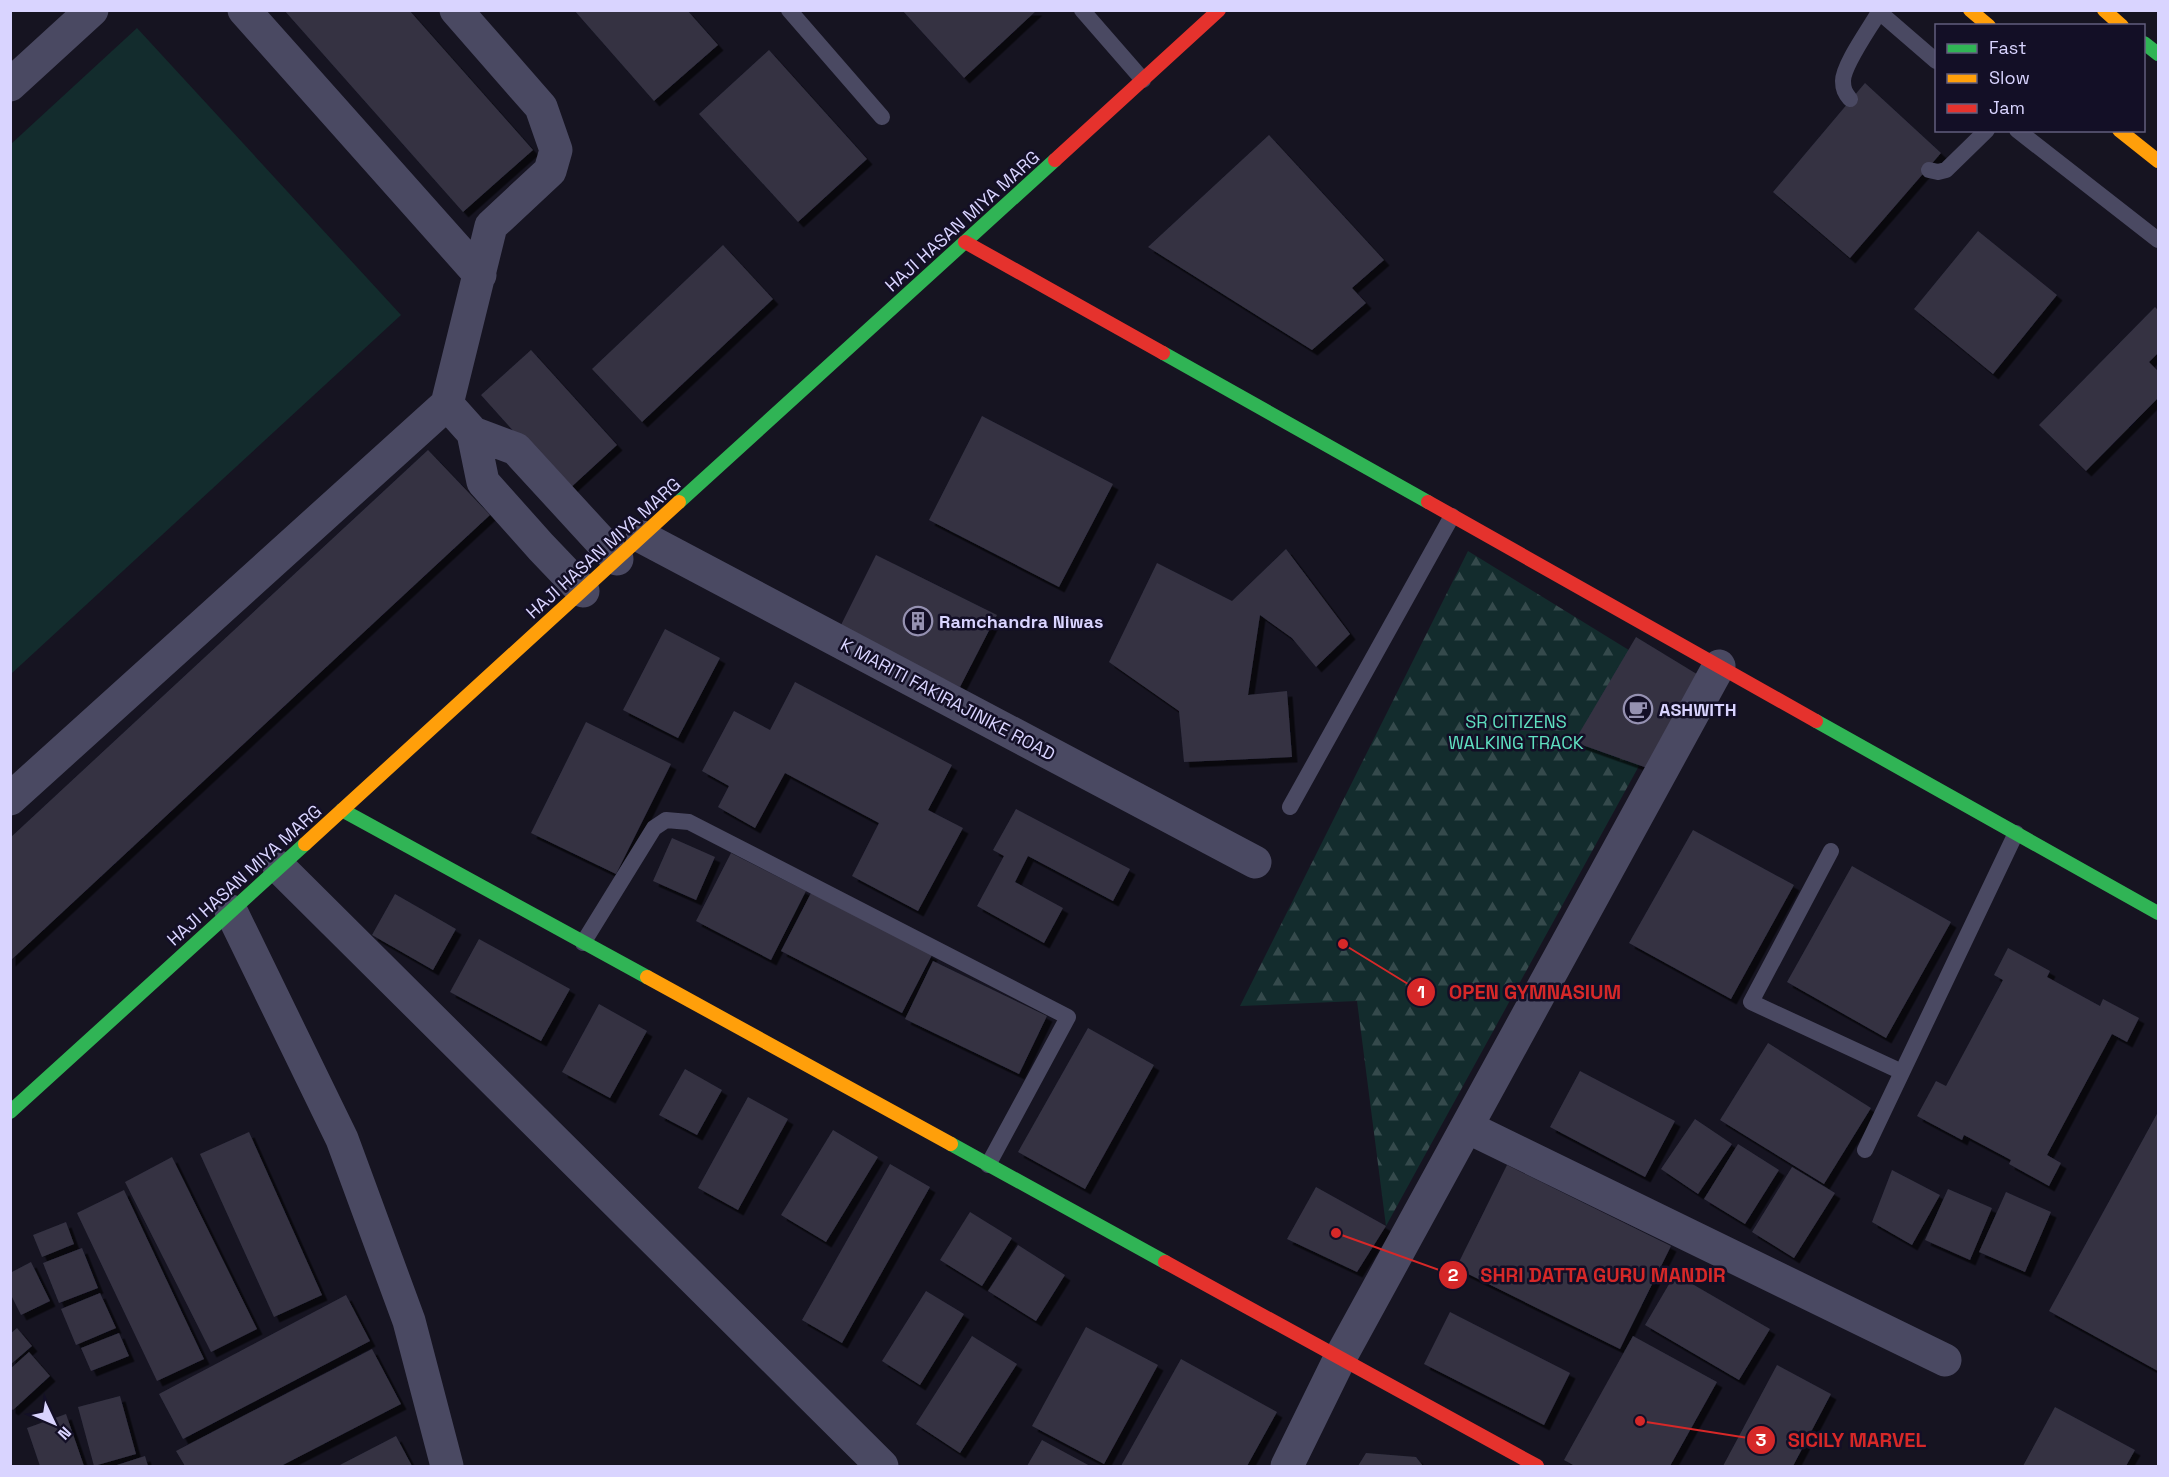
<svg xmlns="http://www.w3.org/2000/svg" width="2169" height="1477" font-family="'Space Grotesk',sans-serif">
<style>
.grass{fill:#132c2d}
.forest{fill:url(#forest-firs)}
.building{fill:#343243;filter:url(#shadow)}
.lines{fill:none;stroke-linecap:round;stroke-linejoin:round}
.lane{stroke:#4a4962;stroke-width:16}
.street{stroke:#4a4962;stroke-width:33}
.fast{stroke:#30b455;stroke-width:14}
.slow{stroke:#ff9f0a;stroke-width:14}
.jam{stroke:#e5322d;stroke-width:14}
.labels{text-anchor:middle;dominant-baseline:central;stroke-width:5;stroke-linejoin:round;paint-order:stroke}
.street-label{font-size:18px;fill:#d9d4ff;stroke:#130f26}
.poi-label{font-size:18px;font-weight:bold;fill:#d9d4ff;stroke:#130f26;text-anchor:start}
.park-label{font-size:18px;fill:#5fe0c0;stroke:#130f26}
.leader{fill:none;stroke:#d62828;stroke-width:2}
.callout-dot{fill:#d62828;stroke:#130f26;stroke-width:2}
.mark-label{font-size:18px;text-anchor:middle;font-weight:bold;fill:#fff}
.callout-label{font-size:20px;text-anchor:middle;font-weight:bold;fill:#d62828;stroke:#130f26;stroke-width:5;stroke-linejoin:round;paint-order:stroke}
</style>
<defs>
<pattern id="forest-firs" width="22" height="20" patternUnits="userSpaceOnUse" patternTransform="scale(1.5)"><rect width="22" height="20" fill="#132c2d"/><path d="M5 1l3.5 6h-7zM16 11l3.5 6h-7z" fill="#354a4c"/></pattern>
<filter id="shadow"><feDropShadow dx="5.5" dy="5.5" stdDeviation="0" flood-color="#0009"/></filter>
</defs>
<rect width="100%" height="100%" fill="#161421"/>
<path class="grass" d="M 137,28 L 401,315 L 11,674 L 11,144 Z"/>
<path class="forest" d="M 1468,551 L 1684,684 L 1386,1226 L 1357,1001 L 1240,1006 Z"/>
<path class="building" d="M 284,10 L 409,10 L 533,150 L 463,212 Z
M 574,10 L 687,10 L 718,45 L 654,101 Z
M 902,10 L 1037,10 L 964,78 Z
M 769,50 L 867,159 L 798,222 L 699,114 Z
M 1865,83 L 1941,153 L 1850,258 L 1773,192 Z
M 1269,135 L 1384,260 L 1352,288 L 1366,303 L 1312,350 L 1148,247 Z
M 1978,231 L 2057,295 L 1993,374 L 1914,309 Z
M 723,245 L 773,299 L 642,422 L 592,369 Z
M 2155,307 L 2158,310 L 2158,353 L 2149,362 L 2158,371 L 2158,398 L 2086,471 L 2039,425 Z
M 531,350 L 617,445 L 567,491 L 481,395 Z
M 982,416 L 1113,484 L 1059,587 L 929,520 Z
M 428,450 L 490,515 L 10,961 L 10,838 Z
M 1286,549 L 1350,634 L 1316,667 L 1292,638 L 1260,615 L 1248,695 L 1287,691 L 1292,757 L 1184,762 L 1179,711 L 1109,662 L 1157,563 L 1232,601 Z
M 876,555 L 997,615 L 960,687 L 840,627 Z
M 665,629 L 720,658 L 678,738 L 623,710 Z
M 1636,637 L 1700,676 L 1650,769 L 1574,742 Z
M 795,682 L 952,765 L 928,810 L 963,828 L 918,911 L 852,876 L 879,823 L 785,773 L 755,828 L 718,807 L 729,786 L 702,771 L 734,711 L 770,730 Z
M 586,722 L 671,764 L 616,874 L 531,833 Z
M 1016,809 L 1130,869 L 1113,901 L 1028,856 L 1015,882 L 1063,908 L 1044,943 L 977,906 L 1004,856 L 993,850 Z
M 1693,830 L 1794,885 L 1731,999 L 1629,943 Z
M 672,838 L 715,857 L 696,900 L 653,881 Z
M 731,853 L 806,891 L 771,960 L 696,921 Z
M 1852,866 L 1951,922 L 1886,1038 L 1787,982 Z
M 811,893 L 932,955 L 902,1013 L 781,951 Z
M 395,894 L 456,929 L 433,970 L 372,935 Z
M 479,939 L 570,989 L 541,1041 L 450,992 Z
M 2008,948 L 2050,971 L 2047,977 L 2100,1006 L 2103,999 L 2139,1018 L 2127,1042 L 2112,1034 L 2047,1155 L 2061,1163 L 2049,1186 L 2009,1164 L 2011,1160 L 1964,1135 L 1962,1140 L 1917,1116 L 1936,1081 L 1946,1086 L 2003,980 L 1994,975 Z
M 933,961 L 1047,1016 L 1019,1074 L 905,1019 Z
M 599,1004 L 647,1031 L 610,1098 L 562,1072 Z
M 1088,1028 L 1154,1065 L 1085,1189 L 1018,1152 Z
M 1768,1043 L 1871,1108 L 1824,1184 L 1720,1120 Z
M 685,1069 L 722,1090 L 697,1135 L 659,1115 Z
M 1580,1071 L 1675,1121 L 1645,1177 L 1550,1127 Z
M 748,1097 L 788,1119 L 738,1210 L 698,1188 Z
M 2158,1112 L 2158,1371 L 2049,1311 Z
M 1695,1119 L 1732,1144 L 1698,1194 L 1661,1169 Z
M 833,1130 L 878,1157 L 826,1242 L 781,1215 Z
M 249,1132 L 322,1295 L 274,1317 L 200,1154 Z
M 1738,1144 L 1779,1170 L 1745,1224 L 1704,1199 Z
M 172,1157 L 257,1329 L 211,1352 L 125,1182 Z
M 890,1164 L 930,1187 L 842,1343 L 802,1320 Z
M 1507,1165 L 1671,1246 L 1620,1349 L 1456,1268 Z
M 1792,1167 L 1835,1193 L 1794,1258 L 1752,1232 Z
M 1892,1170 L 1940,1195 L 1912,1245 L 1872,1222 Z
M 1316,1187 L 1386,1226 L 1357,1272 L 1287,1239 Z
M 1948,1189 L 1992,1208 L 1970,1260 L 1925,1240 Z
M 124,1190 L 204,1359 L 157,1381 L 77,1213 Z
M 2006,1192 L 2051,1212 L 2025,1272 L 1979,1252 Z
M 970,1212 L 1012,1238 L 982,1286 L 940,1260 Z
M 66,1222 L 74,1244 L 42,1257 L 33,1235 Z
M 1018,1245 L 1065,1275 L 1036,1321 L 988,1291 Z
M 82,1248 L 98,1288 L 59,1303 L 43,1263 Z
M 31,1262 L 50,1301 L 21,1315 L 10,1293 L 10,1273 Z
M 1675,1274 L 1770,1329 L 1739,1380 L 1645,1325 Z
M 926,1291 L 964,1314 L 920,1385 L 882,1361 Z
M 100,1293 L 116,1328 L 76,1345 L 61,1309 Z
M 346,1295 L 370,1341 L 183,1439 L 159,1394 Z
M 1450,1312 L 1570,1373 L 1544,1425 L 1424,1364 Z
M 1086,1327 L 1158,1365 L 1104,1464 L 1032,1426 Z
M 17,1328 L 32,1346 L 10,1365 L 10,1334 Z
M 119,1333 L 129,1356 L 91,1371 L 81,1348 Z
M 972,1336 L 1017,1364 L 960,1453 L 916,1424 Z
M 1633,1336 L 1717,1382 L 1670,1466 L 1575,1466 L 1564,1460 Z
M 372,1349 L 401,1404 L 281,1466 L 185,1466 L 176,1451 Z
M 29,1352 L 50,1376 L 13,1410 L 10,1408 L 10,1369 Z
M 1181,1359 L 1277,1412 L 1247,1466 L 1121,1466 Z
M 1777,1365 L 1831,1394 L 1793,1466 L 1723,1466 Z
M 120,1396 L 136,1454 L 94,1466 L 78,1407 Z
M 2055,1407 L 2135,1450 L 2126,1466 L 2023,1466 Z
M 66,1414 L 84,1466 L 40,1466 L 27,1428 Z
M 396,1436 L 412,1466 L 338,1466 Z
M 1042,1440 L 1090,1466 L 1027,1466 Z
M 1366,1453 L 1416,1457 L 1423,1466 L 1358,1466 Z
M 145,1456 L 148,1466 L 114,1466 Z"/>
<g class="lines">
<path class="lane" d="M 789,10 L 882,117
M 1082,10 L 1143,80
M 1877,10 L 1936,61
M 1850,99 C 1845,93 1843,89 1843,81 C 1843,65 1870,28 1879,12
M 2017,130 L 2158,240
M 1929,170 L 1938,172 L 1946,170 L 1987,130
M 1290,807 L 1452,516
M 1831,851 L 1751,1002 L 1902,1072
M 583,943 L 654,828 L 666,820 L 689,822 L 1068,1017 L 988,1165
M 1865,1150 L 2016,833"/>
<path class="street" d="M 244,10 L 480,275
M 456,10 L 541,107 L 556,150 L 550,171 L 491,226 L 447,404 L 473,433
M 10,85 L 92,10
M 642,537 L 1255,862
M 583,591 L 541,547 L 483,482 L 473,433 L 516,449 L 617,559
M 10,799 L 447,404
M 279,867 L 882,1466
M 231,911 L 342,1139 L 409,1321 L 447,1466
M 1467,1127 L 1945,1360
M 1287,1466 L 1340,1358 L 1719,666"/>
<path class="fast" d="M 2144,43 L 2158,54
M 1163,353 L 1428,502
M 679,502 L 1055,160
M 1816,721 L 2158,913
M 342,810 L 647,977
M 10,1112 L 305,844
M 951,1144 L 1165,1262"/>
<path class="slow" d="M 1970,10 L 1989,26
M 2104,10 L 2122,26
M 2119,130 L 2158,161
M 305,844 L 679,502
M 647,977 L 951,1144"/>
<path class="jam" d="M 1055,160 L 1219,10
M 965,242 L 1163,353
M 1428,502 L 1816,721
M 1165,1262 L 1537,1466"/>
</g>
<defs>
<g id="building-ring" transform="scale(1.5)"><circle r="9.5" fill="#130f26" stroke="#9591b1" stroke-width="1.5"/><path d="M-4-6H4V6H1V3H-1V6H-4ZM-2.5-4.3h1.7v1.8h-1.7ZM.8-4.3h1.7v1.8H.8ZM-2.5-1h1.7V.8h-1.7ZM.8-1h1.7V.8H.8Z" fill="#9591b1"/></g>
<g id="cafe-ring" transform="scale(1.5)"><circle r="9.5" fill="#130f26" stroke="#9591b1" stroke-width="1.5"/><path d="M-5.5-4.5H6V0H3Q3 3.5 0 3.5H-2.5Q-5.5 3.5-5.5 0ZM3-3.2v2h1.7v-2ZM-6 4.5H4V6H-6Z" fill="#9591b1"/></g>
</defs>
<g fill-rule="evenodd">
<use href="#building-ring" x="918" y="621"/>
<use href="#cafe-ring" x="1638" y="709"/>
</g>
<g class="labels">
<g class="street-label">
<text transform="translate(962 221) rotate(-42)">HAJI HASAN MIYA MARG</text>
<text transform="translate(603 548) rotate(-42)">HAJI HASAN MIYA MARG</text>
<text transform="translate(948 699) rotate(28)">K MARITI FAKIRAJINIKE ROAD</text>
<text transform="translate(244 875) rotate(-42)">HAJI HASAN MIYA MARG</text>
</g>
<g class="poi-label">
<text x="939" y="621">Ramchandra Niwas</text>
<text x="1659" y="709">ASHWITH</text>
</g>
<g class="park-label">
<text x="1516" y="721">SR CITIZENS<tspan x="1516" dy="21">WALKING TRACK</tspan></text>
</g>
</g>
<path class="leader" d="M1343 944L1421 992M1336 1233L1453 1275M1640 1421L1761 1440"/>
<g class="callout-dot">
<circle cx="1343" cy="944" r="6"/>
<circle cx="1336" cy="1233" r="6"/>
<circle cx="1640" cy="1421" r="6"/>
<circle cx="1421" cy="992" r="15"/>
<circle cx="1453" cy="1275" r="15"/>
<circle cx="1761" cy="1440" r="15"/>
</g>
<g class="mark-label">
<text x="1421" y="998">1</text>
<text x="1453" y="1281">2</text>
<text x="1761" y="1446">3</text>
</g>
<g class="callout-label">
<text x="1535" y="999">OPEN GYMNASIUM</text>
<text x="1603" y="1282">SHRI DATTA GURU MANDIR</text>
<text x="1857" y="1447">SICILY MARVEL</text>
</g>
<rect width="2169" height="1477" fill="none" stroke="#d9d4ff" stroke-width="24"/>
<rect x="1935" y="24" width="210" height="108" fill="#130f26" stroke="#625e7d" stroke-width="1.5"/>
<rect x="1947" y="44" width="30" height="9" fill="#30b455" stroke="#625e7d" stroke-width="1.5"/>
<text x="1989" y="54" font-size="18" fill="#d9d4ff">Fast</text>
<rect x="1947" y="74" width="30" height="9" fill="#ff9f0a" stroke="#625e7d" stroke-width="1.5"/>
<text x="1989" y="84" font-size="18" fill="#d9d4ff">Slow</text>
<rect x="1947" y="104" width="30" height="9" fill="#e5322d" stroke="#625e7d" stroke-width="1.5"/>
<text x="1989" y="114" font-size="18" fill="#d9d4ff">Jam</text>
<g transform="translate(54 1423) rotate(134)" stroke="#130f26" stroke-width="4.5" paint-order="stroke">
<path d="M0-4.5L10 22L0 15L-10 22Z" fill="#d9d4ff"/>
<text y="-9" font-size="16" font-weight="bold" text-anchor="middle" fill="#d9d4ff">N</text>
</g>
</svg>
